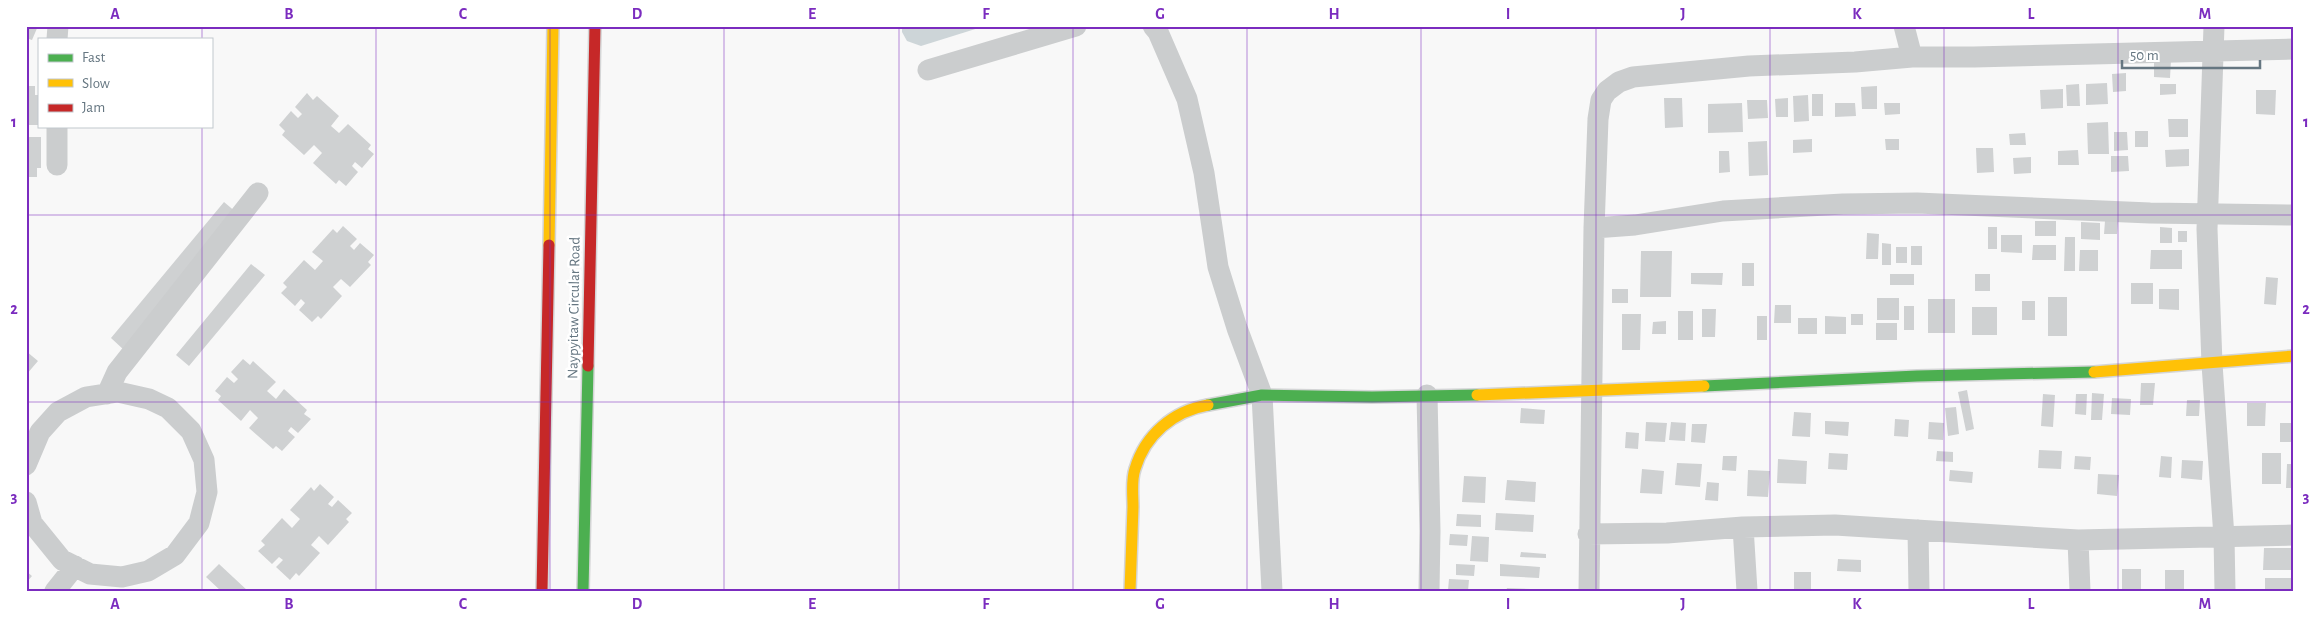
<svg xmlns="http://www.w3.org/2000/svg" width="2320" height="617" font-family="'Alegreya Sans',sans-serif">
<style>
.water{fill:#cdd5d8}
.building{fill:#cfd1d2}
.lines{fill:none;stroke-linecap:round;stroke-linejoin:round}
.fast-casing{stroke:#d4d5d6;stroke-width:14}
.slow-casing{stroke:#d4d5d6;stroke-width:14}
.jam-casing{stroke:#d4d5d6;stroke-width:14}
.street{stroke:#cbcdce;stroke-width:21}
.fast{stroke:#4caf50;stroke-width:11}
.slow{stroke:#ffc107;stroke-width:11}
.jam{stroke:#c62828;stroke-width:11}
.grid{fill:none;stroke:#7b2cbf;stroke-width:1;stroke-opacity:0.55}
.labels{text-anchor:middle;dominant-baseline:central;stroke-width:5;stroke-linejoin:round;paint-order:stroke}
.street-label{font-size:15px;fill:#657681;stroke:#fff}
.neatline{fill:none;stroke:#7b2cbf;stroke-width:2}
.grid-label{font-size:16px;text-anchor:middle;font-weight:bold;fill:#7b2cbf}
</style>
<rect width="100%" height="100%" fill="#f8f8f8"/>
<path class="water" d="M 902,26 L 985,26 L 921,46 L 907,41 L 902,32 Z"/>
<path class="building" d="M 26,26 L 38,26 L 32,40 L 26,38 Z
M 2154,60 L 2171,60 L 2170,78 L 2154,77 Z
M 2126,73 L 2126,91 L 2113,92 L 2112,74 Z
M 2107,83 L 2108,104 L 2086,105 L 2086,84 Z
M 2079,84 L 2080,106 L 2067,106 L 2066,85 Z
M 2160,84 L 2176,84 L 2176,94 L 2160,95 Z
M 26,86 L 35,86 L 35,95 L 39,95 L 39,125 L 28,125 L 28,137 L 41,137 L 41,168 L 37,168 L 37,177 L 26,177 Z
M 1877,86 L 1877,109 L 1862,109 L 1861,87 Z
M 2063,89 L 2063,108 L 2041,109 L 2040,90 Z
M 2256,90 L 2276,90 L 2275,115 L 2256,114 Z
M 307,93 L 313,100 L 317,96 L 339,116 L 331,126 L 339,133 L 348,124 L 371,145 L 368,149 L 374,154 L 362,168 L 355,162 L 352,166 L 358,172 L 346,186 L 339,180 L 336,184 L 313,163 L 322,153 L 314,145 L 304,155 L 282,135 L 285,131 L 279,125 L 291,111 L 298,118 L 302,114 L 295,107 Z
M 1812,94 L 1823,94 L 1823,116 L 1812,116 Z
M 1808,95 L 1809,121 L 1794,122 L 1793,96 Z
M 1664,98 L 1682,98 L 1683,127 L 1665,128 Z
M 1788,98 L 1788,117 L 1776,117 L 1775,99 Z
M 1747,100 L 1767,100 L 1768,118 L 1748,119 Z
M 1742,103 L 1743,132 L 1708,133 L 1708,104 Z
M 1835,103 L 1855,103 L 1856,116 L 1835,117 Z
M 1884,103 L 1900,103 L 1900,114 L 1885,115 Z
M 2168,119 L 2188,119 L 2188,137 L 2169,137 Z
M 2108,122 L 2109,154 L 2088,154 L 2087,123 Z
M 2135,131 L 2148,131 L 2148,147 L 2135,147 Z
M 2114,132 L 2127,132 L 2128,150 L 2114,151 Z
M 2025,133 L 2026,145 L 2010,145 L 2009,134 Z
M 1812,139 L 1812,152 L 1793,153 L 1793,140 Z
M 1885,139 L 1899,139 L 1899,150 L 1886,150 Z
M 1767,141 L 1768,175 L 1749,176 L 1748,142 Z
M 1976,148 L 1993,148 L 1994,172 L 1977,173 Z
M 2189,149 L 2189,166 L 2166,167 L 2165,150 Z
M 2078,150 L 2079,165 L 2058,165 L 2058,151 Z
M 1719,151 L 1729,151 L 1730,172 L 1719,173 Z
M 2111,156 L 2128,156 L 2129,171 L 2111,172 Z
M 2031,157 L 2031,173 L 2014,174 L 2013,158 Z
M 224,202 L 237,213 L 124,350 L 111,338 Z
M 2035,221 L 2056,221 L 2056,236 L 2035,236 Z
M 2105,221 L 2118,221 L 2117,234 L 2104,234 Z
M 2081,222 L 2100,223 L 2100,240 L 2081,239 Z
M 343,226 L 357,239 L 350,246 L 354,250 L 360,243 L 374,255 L 368,262 L 371,265 L 350,287 L 341,279 L 333,287 L 342,296 L 321,319 L 318,316 L 312,322 L 299,310 L 305,303 L 301,299 L 295,306 L 281,293 L 287,287 L 283,283 L 304,260 L 315,270 L 323,261 L 312,252 L 333,229 L 337,233 Z
M 1988,227 L 1997,227 L 1997,249 L 1988,249 Z
M 2160,227 L 2172,228 L 2172,243 L 2160,243 Z
M 2178,231 L 2187,231 L 2187,242 L 2178,242 Z
M 1867,233 L 1879,234 L 1878,259 L 1866,259 Z
M 2001,235 L 2022,235 L 2022,253 L 2001,252 Z
M 2065,237 L 2075,237 L 2075,271 L 2064,271 Z
M 1882,243 L 1891,244 L 1891,265 L 1882,265 Z
M 2033,245 L 2056,245 L 2056,260 L 2032,260 Z
M 1911,246 L 1922,246 L 1922,265 L 1911,265 Z
M 1896,247 L 1907,247 L 1907,263 L 1896,263 Z
M 2080,250 L 2098,250 L 2098,271 L 2079,271 Z
M 2151,250 L 2182,250 L 2182,269 L 2150,269 Z
M 1641,251 L 1672,251 L 1671,297 L 1640,297 Z
M 1742,263 L 1754,263 L 1754,286 L 1742,286 Z
M 251,264 L 265,275 L 189,366 L 176,355 Z
M 1691,273 L 1723,273 L 1722,285 L 1691,284 Z
M 1890,274 L 1914,274 L 1914,285 L 1890,285 Z
M 1975,274 L 1990,274 L 1990,291 L 1975,291 Z
M 2266,277 L 2278,278 L 2276,305 L 2264,304 Z
M 2131,283 L 2153,283 L 2153,304 L 2131,304 Z
M 1612,289 L 1628,289 L 1628,303 L 1612,303 Z
M 2159,289 L 2179,289 L 2179,310 L 2159,309 Z
M 2048,297 L 2067,297 L 2067,336 L 2048,336 Z
M 1877,298 L 1899,298 L 1899,320 L 1877,320 Z
M 1928,299 L 1955,299 L 1955,333 L 1928,333 Z
M 2022,301 L 2035,301 L 2035,320 L 2022,320 Z
M 1775,305 L 1791,305 L 1791,323 L 1774,323 Z
M 1904,306 L 1914,306 L 1914,330 L 1904,330 Z
M 1972,307 L 1997,307 L 1997,335 L 1972,335 Z
M 1702,309 L 1716,309 L 1715,337 L 1702,337 Z
M 1678,311 L 1693,311 L 1693,340 L 1678,340 Z
M 1622,314 L 1641,314 L 1640,350 L 1622,350 Z
M 1851,314 L 1863,314 L 1863,325 L 1851,325 Z
M 1757,316 L 1767,316 L 1767,340 L 1757,340 Z
M 1825,316 L 1846,317 L 1846,334 L 1825,334 Z
M 1798,318 L 1817,318 L 1817,334 L 1798,334 Z
M 1666,321 L 1666,334 L 1652,334 L 1653,322 Z
M 1876,323 L 1897,323 L 1897,340 L 1876,340 Z
M 26,351 L 38,361 L 26,375 Z
M 243,359 L 250,365 L 253,361 L 276,382 L 267,391 L 276,399 L 284,389 L 307,410 L 304,414 L 311,419 L 298,433 L 291,427 L 288,431 L 295,437 L 282,451 L 276,446 L 273,449 L 249,428 L 258,418 L 250,410 L 241,421 L 218,400 L 221,396 L 215,391 L 227,377 L 234,383 L 238,379 L 231,372 Z
M 2141,383 L 2155,383 L 2153,405 L 2140,405 Z
M 1967,390 L 1974,429 L 1966,431 L 1958,392 Z
M 2092,393 L 2104,394 L 2102,420 L 2091,420 Z
M 2043,394 L 2055,395 L 2053,427 L 2041,426 Z
M 2076,394 L 2087,394 L 2086,415 L 2075,414 Z
M 2112,398 L 2131,399 L 2130,415 L 2111,414 Z
M 2187,400 L 2200,400 L 2199,416 L 2186,416 Z
M 2247,403 L 2266,403 L 2265,426 L 2247,426 Z
M 1956,407 L 1959,434 L 1948,436 L 1945,408 Z
M 1521,408 L 1545,410 L 1544,424 L 1520,423 Z
M 1794,412 L 1811,413 L 1810,437 L 1792,436 Z
M 1895,419 L 1909,420 L 1908,437 L 1894,436 Z
M 1825,421 L 1849,422 L 1848,436 L 1825,434 Z
M 1646,422 L 1667,423 L 1665,442 L 1645,441 Z
M 1671,422 L 1686,423 L 1685,441 L 1669,440 Z
M 1929,422 L 1944,423 L 1943,440 L 1928,439 Z
M 2280,423 L 2294,423 L 2294,442 L 2280,442 Z
M 1692,424 L 1707,424 L 1705,443 L 1691,442 Z
M 1626,432 L 1639,433 L 1638,449 L 1625,448 Z
M 2039,450 L 2062,451 L 2061,469 L 2038,468 Z
M 1937,451 L 1953,452 L 1953,462 L 1936,461 Z
M 1829,453 L 1848,454 L 1847,470 L 1828,469 Z
M 2262,453 L 2281,453 L 2281,484 L 2262,484 Z
M 1723,456 L 1737,456 L 1736,471 L 1722,470 Z
M 2075,456 L 2091,457 L 2090,470 L 2074,469 Z
M 2161,456 L 2172,457 L 2171,478 L 2159,477 Z
M 1778,459 L 1807,461 L 1806,484 L 1777,483 Z
M 2182,460 L 2203,461 L 2202,480 L 2181,478 Z
M 1677,463 L 1702,464 L 1700,487 L 1675,485 Z
M 2287,464 L 2294,464 L 2294,488 L 2286,488 Z
M 1642,469 L 1664,471 L 1662,494 L 1640,493 Z
M 1748,470 L 1770,471 L 1768,497 L 1747,496 Z
M 1950,470 L 1973,472 L 1972,483 L 1949,481 Z
M 2098,474 L 2119,475 L 2117,496 L 2097,494 Z
M 1464,476 L 1486,477 L 1485,503 L 1462,502 Z
M 1507,480 L 1536,482 L 1535,502 L 1505,500 Z
M 1707,482 L 1719,483 L 1718,501 L 1705,500 Z
M 320,484 L 334,497 L 328,504 L 332,507 L 338,500 L 352,513 L 346,519 L 349,522 L 328,545 L 319,536 L 311,545 L 320,553 L 299,576 L 296,573 L 290,580 L 276,567 L 283,560 L 279,557 L 272,564 L 258,551 L 265,545 L 261,541 L 282,518 L 292,528 L 300,519 L 290,510 L 311,487 L 314,491 Z
M 1496,513 L 1534,515 L 1533,532 L 1495,530 Z
M 1457,514 L 1481,515 L 1481,527 L 1456,526 Z
M 1450,534 L 1468,535 L 1467,546 L 1449,545 Z
M 1472,536 L 1489,537 L 1488,562 L 1470,561 Z
M 2264,548 L 2294,548 L 2294,570 L 2263,570 Z
M 1521,552 L 1546,554 L 1546,558 L 1520,557 Z
M 1838,559 L 1861,560 L 1861,572 L 1837,571 Z
M 219,564 L 248,591 L 221,591 L 206,577 Z
M 1456,564 L 1475,565 L 1474,576 L 1456,575 Z
M 1500,564 L 1540,567 L 1539,578 L 1500,576 Z
M 2122,569 L 2141,569 L 2141,591 L 2122,591 Z
M 2165,570 L 2184,570 L 2184,591 L 2165,591 Z
M 26,571 L 32,576 L 26,583 Z
M 1794,572 L 1811,572 L 1811,591 L 1794,591 Z
M 2265,578 L 2294,578 L 2294,591 L 2265,591 Z
M 1449,579 L 1469,580 L 1468,591 L 1448,590 Z
M 1507,588 L 1531,589 L 1531,591 L 1506,591 Z"/>
<g class="lines">
<g class="fast-casing">
<path id="fast" d="M 1704,386 L 1917,376 L 2094,372
M 1208,405 L 1262,395 L 1372,397 L 1477,395
M 583,591 L 588,366"/>
</g>
<g class="slow-casing">
<path id="slow" d="M 549,245 L 553,26
M 2094,372 L 2294,356
M 1477,395 L 1704,386
M 1130,591 C 1131,563 1132,535 1133,507 C 1133,495 1131,480 1135,469 C 1145,435 1173,411 1208,405"/>
</g>
<g class="jam-casing">
<path id="jam" d="M 588,366 L 595,26
M 542,591 L 549,245"/>
</g>
<path class="street" d="M 1153,26 L 1158,32 L 1187,99 L 1204,173 L 1218,267 L 1237,328 L 1262,395 L 1272,591
M 1904,26 L 1912,57
M 2214,26 L 2207,229 L 2212,364 L 2224,537 L 2225,591
M 57,39 L 58,26
M 928,70 L 1076,26
M 57,165 L 57,126
M 1594,228 L 1635,225 L 1723,211 L 1843,204 L 1917,203 L 2150,213 L 2294,215
M 107,394 L 117,372 L 258,193
M 1427,395 L 1430,531 L 1429,591
M 26,465 L 40,432 L 58,412 L 86,397 L 118,392 L 149,399 L 168,408 L 191,431 L 204,460 L 207,492 L 199,523 L 175,555 L 148,571 L 122,577 L 90,574 L 62,560 L 32,523 L 26,502
M 1743,527 L 1747,591
M 1918,530 L 1919,591
M 1588,534 L 1667,533 L 1743,527 L 1835,525 L 2078,540 L 2294,535
M 2078,540 L 2080,591
M 55,591 L 75,566
M 1589,591 L 1594,228 L 1598,119 L 1601,100 L 1607,91 L 1619,82 L 1633,77 L 1749,66 L 1855,62 L 1912,57 L 1974,57 L 2294,49"/>
<use href="#fast" class="fast"/>
<use href="#slow" class="slow"/>
<use href="#jam" class="jam"/>
</g>
<path class="grid" d="M 202,26 L 202,39M 376,26 L 376,591M 550,26 L 550,591M 724,26 L 724,591M 899,26 L 899,591M 1073,26 L 1073,591M 1247,26 L 1247,591M 1421,26 L 1421,591M 1596,26 L 1596,591M 1770,26 L 1770,591M 1944,26 L 1944,591M 2118,26 L 2118,591M 202,126 L 202,591M 26,215 L 2294,215M 26,402 L 2294,402"/>
<g class="labels">
<g class="street-label">
<text transform="translate(574 308) rotate(-89)">Naypyitaw Circular Road</text>
</g>
</g>
<rect width="2320" height="617" fill="none" stroke="#ffffff" stroke-width="55"/>
<rect x="38" y="38" width="175" height="90" fill="#ffffff" stroke="#c1c8cd"/>
<rect x="48" y="54" width="25" height="8" fill="#4caf50" stroke="#c1c8cd"/>
<text x="82" y="62" font-size="15" fill="#657681">Fast</text>
<rect x="48" y="79" width="25" height="8" fill="#ffc107" stroke="#c1c8cd"/>
<text x="82" y="88" font-size="15" fill="#657681">Slow</text>
<rect x="48" y="104" width="25" height="8" fill="#c62828" stroke="#c1c8cd"/>
<text x="82" y="112" font-size="15" fill="#657681">Jam</text>
<path d="M2122 60v8h138v-8" fill="none" stroke="#657681" stroke-width="2.5"/>
<text x="2130" y="60" font-size="15" fill="#657681" stroke="#ffffff" stroke-width="4" paint-order="stroke">50 m</text>
<rect x="28" y="28" width="2264" height="562" class="neatline"/>
<g class="grid-label">
<text x="115" y="19">A</text>
<text x="289" y="19">B</text>
<text x="463" y="19">C</text>
<text x="637" y="19">D</text>
<text x="812" y="19">E</text>
<text x="986" y="19">F</text>
<text x="1160" y="19">G</text>
<text x="1334" y="19">H</text>
<text x="1508" y="19">I</text>
<text x="1683" y="19">J</text>
<text x="1857" y="19">K</text>
<text x="2031" y="19">L</text>
<text x="2205" y="19">M</text>
<text x="14" y="127">1</text>
<text x="2306" y="127">1</text>
<text x="14" y="314">2</text>
<text x="2306" y="314">2</text>
<text x="14" y="502">3</text>
<text x="2306" y="502">3</text>
<text x="115" y="609">A</text>
<text x="289" y="609">B</text>
<text x="463" y="609">C</text>
<text x="637" y="609">D</text>
<text x="812" y="609">E</text>
<text x="986" y="609">F</text>
<text x="1160" y="609">G</text>
<text x="1334" y="609">H</text>
<text x="1508" y="609">I</text>
<text x="1683" y="609">J</text>
<text x="1857" y="609">K</text>
<text x="2031" y="609">L</text>
<text x="2205" y="609">M</text>
</g>
</svg>
